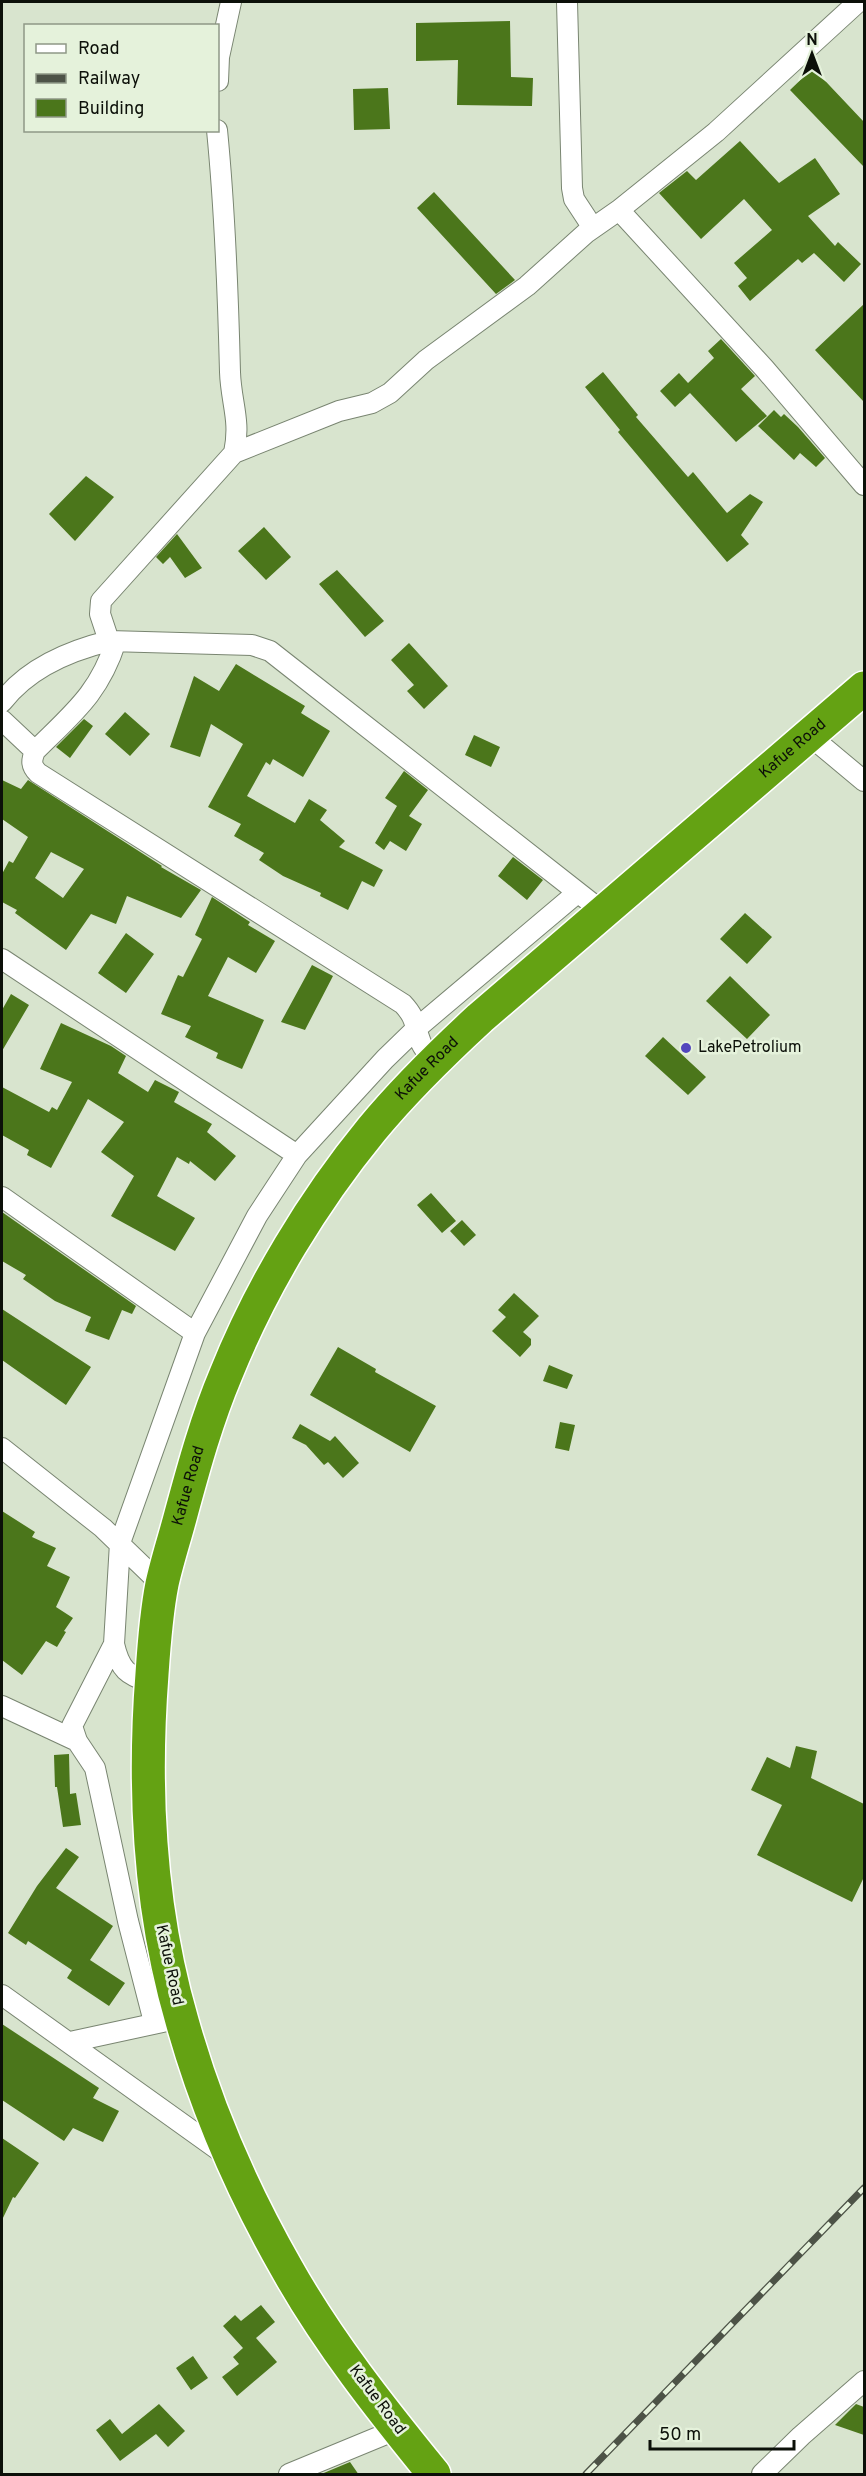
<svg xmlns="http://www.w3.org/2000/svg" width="866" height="2476" font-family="Overpass,sans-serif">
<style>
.building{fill:#4b761b;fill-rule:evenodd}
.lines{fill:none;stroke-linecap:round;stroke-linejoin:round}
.street-casing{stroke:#798571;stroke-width:22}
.highway-casing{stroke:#fff;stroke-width:36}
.street{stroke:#fff;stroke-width:20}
.highway{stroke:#64a213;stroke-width:33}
.rail-casing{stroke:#4d5347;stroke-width:7}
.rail{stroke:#e5f2db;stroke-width:4.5;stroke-dasharray:14;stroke-linecap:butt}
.poi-dot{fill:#5246bd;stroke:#e5f2db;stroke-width:2}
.labels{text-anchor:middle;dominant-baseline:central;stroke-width:5;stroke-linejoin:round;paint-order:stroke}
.street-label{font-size:16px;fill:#0c1009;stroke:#e5f2db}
.poi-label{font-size:16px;fill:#0c1009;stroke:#e5f2db;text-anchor:start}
</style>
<rect width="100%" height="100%" fill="#d8e4ce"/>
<path class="building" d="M 510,21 L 511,77 L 533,78 L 532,106 L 457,105 L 458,60 L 416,61 L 416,23 Z
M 813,68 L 864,122 L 864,167 L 790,90 Z
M 388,88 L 390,129 L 354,130 L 353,89 Z
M 740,141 L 779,183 L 815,158 L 840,194 L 808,216 L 835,246 L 838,242 L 861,264 L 844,282 L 814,253 L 802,263 L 798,259 L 750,301 L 738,286 L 747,278 L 734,263 L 772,230 L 744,199 L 701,239 L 659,193 L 687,171 L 696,180 Z
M 434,192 L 515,280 L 496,294 L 417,208 Z
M 864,304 L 864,402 L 815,350 Z
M 721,339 L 755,376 L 741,389 L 767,416 L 736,442 L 690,393 L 675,407 L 660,391 L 679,373 L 688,383 L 714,358 L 708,351 Z
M 603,372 L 638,415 L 636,417 L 688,477 L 693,472 L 727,513 L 750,494 L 763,502 L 741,535 L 749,544 L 727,562 L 618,432 L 620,430 L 585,387 Z
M 774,410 L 781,417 L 784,414 L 798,427 L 825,458 L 816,467 L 800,453 L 794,460 L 758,426 Z
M 86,476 L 114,497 L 75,541 L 49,514 Z
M 264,527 L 291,557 L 266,580 L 238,551 Z
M 177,534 L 202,568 L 185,578 L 170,557 L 163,564 L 156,557 Z
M 337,570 L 384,621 L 365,637 L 319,584 Z
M 409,643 L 448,686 L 424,709 L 407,691 L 414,685 L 391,660 Z
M 236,664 L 305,706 L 301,713 L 330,731 L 303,777 L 273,759 L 270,765 L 266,762 L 247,796 L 295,823 L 309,799 L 327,810 L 320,820 L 345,841 L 339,847 L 383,870 L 374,887 L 362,881 L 348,910 L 320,896 L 321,893 L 283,876 L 259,860 L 264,853 L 234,836 L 241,824 L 208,807 L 243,744 L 211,724 L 200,757 L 170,747 L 194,676 L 219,691 Z
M 125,712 L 150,734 L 130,756 L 105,734 Z
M 84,719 L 93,726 L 70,758 L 56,747 Z
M 474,735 L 500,747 L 491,767 L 465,755 Z
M 404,771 L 428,790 L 409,816 L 422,824 L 406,851 L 390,841 L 384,850 L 375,843 L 397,806 L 385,798 Z
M 2,780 L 21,789 L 28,780 L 162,866 L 161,867 L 201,890 L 181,918 L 127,896 L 116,924 L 91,914 L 66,950 L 15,913 L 17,910 L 2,902 L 2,874 L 9,861 L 13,863 L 28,837 L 2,819 ZM 51,852 L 84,869 L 63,898 L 35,878 Z
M 513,857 L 543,880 L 527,900 L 498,876 Z
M 212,897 L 250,922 L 248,925 L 275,941 L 256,973 L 228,957 L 208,996 L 264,1020 L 242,1069 L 216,1058 L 218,1053 L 185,1037 L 191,1026 L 161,1014 L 178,975 L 183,977 L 202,939 L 195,935 Z
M 745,913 L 772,937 L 747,964 L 720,939 Z
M 126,933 L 154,954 L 126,993 L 98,973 Z
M 312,965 L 333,976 L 305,1030 L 281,1022 Z
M 730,976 L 770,1015 L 747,1039 L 706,1001 Z
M 11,994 L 29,1005 L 2,1051 L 2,1010 Z
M 61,1023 L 111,1046 L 126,1056 L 118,1073 L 148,1092 L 155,1080 L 179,1092 L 174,1102 L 212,1124 L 207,1132 L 236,1156 L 215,1181 L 190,1161 L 189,1164 L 177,1157 L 157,1196 L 195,1218 L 175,1251 L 111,1216 L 134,1176 L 101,1152 L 124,1122 L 88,1099 L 51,1168 L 27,1155 L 29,1150 L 2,1135 L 2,1087 L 49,1112 L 52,1107 L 57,1110 L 72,1082 L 40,1069 Z
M 663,1037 L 706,1077 L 688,1095 L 645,1056 Z
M 431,1193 L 456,1221 L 442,1233 L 417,1205 Z
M 2,1212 L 136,1306 L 132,1314 L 122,1310 L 109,1340 L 85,1331 L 91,1317 L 55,1301 L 23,1279 L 26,1275 L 2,1261 Z
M 462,1220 L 476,1235 L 464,1246 L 450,1231 Z
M 514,1293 L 539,1316 L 523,1332 L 531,1339 L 531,1345 L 520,1357 L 492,1331 L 506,1317 L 498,1310 Z
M 2,1309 L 91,1367 L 66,1405 L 2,1360 Z
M 338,1347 L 376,1369 L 375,1372 L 436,1406 L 410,1452 L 310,1395 Z
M 549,1365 L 573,1375 L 567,1389 L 543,1381 Z
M 560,1422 L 575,1425 L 569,1451 L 555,1448 Z
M 300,1424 L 330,1441 L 335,1436 L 359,1463 L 343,1478 L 328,1462 L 324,1465 L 306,1445 L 292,1438 Z
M 2,1511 L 35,1532 L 32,1537 L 56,1548 L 47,1566 L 70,1577 L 56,1607 L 73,1618 L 64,1631 L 66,1632 L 57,1647 L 46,1641 L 22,1675 L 2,1660 Z
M 796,1746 L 817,1751 L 811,1778 L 864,1804 L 864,1877 L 852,1902 L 757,1855 L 782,1805 L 751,1790 L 767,1757 L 790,1768 Z
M 69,1754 L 70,1794 L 76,1793 L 81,1825 L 63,1827 L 57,1787 L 55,1787 L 54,1755 Z
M 66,1848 L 79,1857 L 56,1888 L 113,1926 L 90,1960 L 125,1983 L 109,2006 L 67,1978 L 72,1970 L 28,1941 L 26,1945 L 8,1933 L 37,1886 Z
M 2,2024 L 99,2088 L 93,2098 L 119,2111 L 103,2142 L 73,2128 L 64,2141 L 2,2100 Z
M 2,2138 L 39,2163 L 15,2198 L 13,2197 L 2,2220 Z
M 261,2305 L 275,2322 L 256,2338 L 277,2362 L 237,2396 L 222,2377 L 239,2364 L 233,2357 L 243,2348 L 223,2326 L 235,2315 L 241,2321 Z
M 193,2356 L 208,2378 L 191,2390 L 176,2368 Z
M 159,2404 L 185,2431 L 168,2447 L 156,2434 L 120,2461 L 96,2430 L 110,2419 L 122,2434 Z
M 856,2404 L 864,2407 L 864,2435 L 835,2425 Z
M 350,2462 L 359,2475 L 319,2475 Z"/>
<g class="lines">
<g class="street-casing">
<path id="street" d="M 567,2 L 572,188 L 574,199 L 593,228
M 218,81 L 219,57 L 231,2
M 619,210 L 716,132 L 858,2
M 234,453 L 339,411 L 372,403 L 390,393 L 426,360 L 527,286 L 586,233 L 619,210 L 764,368 L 864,485
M 109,641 L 100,614 L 101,601 L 234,453 C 241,420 231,403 230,372 C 228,291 225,211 217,130
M 116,641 C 99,694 73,713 35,751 C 31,761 31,766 38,773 L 403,1004 C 416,1018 414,1024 420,1040 C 422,1048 429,1054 434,1061
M 2,702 C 28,668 68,651 109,641 L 252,645 L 270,651 L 284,662 L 603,912
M 2,720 L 35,751
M 810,736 L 864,781
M 2,959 L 297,1155
M 2,1197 L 195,1333
M 2,1448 L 103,1528 L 162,1585
M 114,1644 L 72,1726 L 77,1741 L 95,1768 L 128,1921 L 154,2022
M 151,1683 C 127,1675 120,1670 114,1644 L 120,1543 L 195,1333 L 257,1216 L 297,1155 L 385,1059 L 418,1027 L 577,893
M 2,1706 L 77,1741
M 2,1995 L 227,2156
M 70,2042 L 167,2021
M 289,2474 L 398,2429
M 762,2474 L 801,2436 L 864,2381"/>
</g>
<g class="highway-casing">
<g id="highway">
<path id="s1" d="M 434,2474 C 381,2409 328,2342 287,2269 C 243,2192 206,2107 182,2021 C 149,1908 143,1791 152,1674 C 154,1644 156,1614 162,1584 C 167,1561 175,1537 181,1514 C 194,1466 207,1419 226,1374 C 261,1287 313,1201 372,1129 C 405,1089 442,1053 480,1018 L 864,688"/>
</g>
</g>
<use href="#street" class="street"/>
<use href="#highway" class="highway"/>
<g class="rail-casing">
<path id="rail" d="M 586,2474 L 864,2188"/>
</g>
<use href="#rail" class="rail"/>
</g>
<circle class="poi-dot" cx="686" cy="1048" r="6"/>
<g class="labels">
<g class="street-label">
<text stroke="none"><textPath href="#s1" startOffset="2037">Kafue Road</textPath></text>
<text stroke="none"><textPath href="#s1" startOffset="1551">Kafue Road</textPath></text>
<text stroke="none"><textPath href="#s1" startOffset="1065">Kafue Road</textPath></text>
<text transform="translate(169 1965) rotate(78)">Kafue Road</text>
<text transform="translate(377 2400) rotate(53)">Kafue Road</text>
</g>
<g class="poi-label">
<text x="698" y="1048">LakePetrolium</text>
</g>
</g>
<rect width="866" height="2476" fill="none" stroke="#0c1009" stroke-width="6"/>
<rect x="24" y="24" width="195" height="108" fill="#e5f2db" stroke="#8e9887" stroke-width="1.5"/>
<rect x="36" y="44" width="30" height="9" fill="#ffffff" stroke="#8e9887" stroke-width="1.5"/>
<text x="78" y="54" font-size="18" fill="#0c1009">Road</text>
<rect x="36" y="74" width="30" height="9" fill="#4d5347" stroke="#8e9887" stroke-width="1.5"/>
<text x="78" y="84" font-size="18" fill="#0c1009">Railway</text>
<rect x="36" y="99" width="30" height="18" fill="#4b761b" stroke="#8e9887" stroke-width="1.5"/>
<text x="78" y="114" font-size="18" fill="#0c1009">Building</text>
<g transform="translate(812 54)" stroke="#e5f2db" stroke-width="4.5" paint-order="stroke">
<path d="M0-4.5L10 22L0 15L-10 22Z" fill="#0c1009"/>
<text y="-9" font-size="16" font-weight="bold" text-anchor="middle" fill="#0c1009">N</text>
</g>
<path d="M650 2440v9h144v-9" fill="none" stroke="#0c1009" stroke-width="3"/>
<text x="659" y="2440" font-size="18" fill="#0c1009" stroke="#e5f2db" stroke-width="4.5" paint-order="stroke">50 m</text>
</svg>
